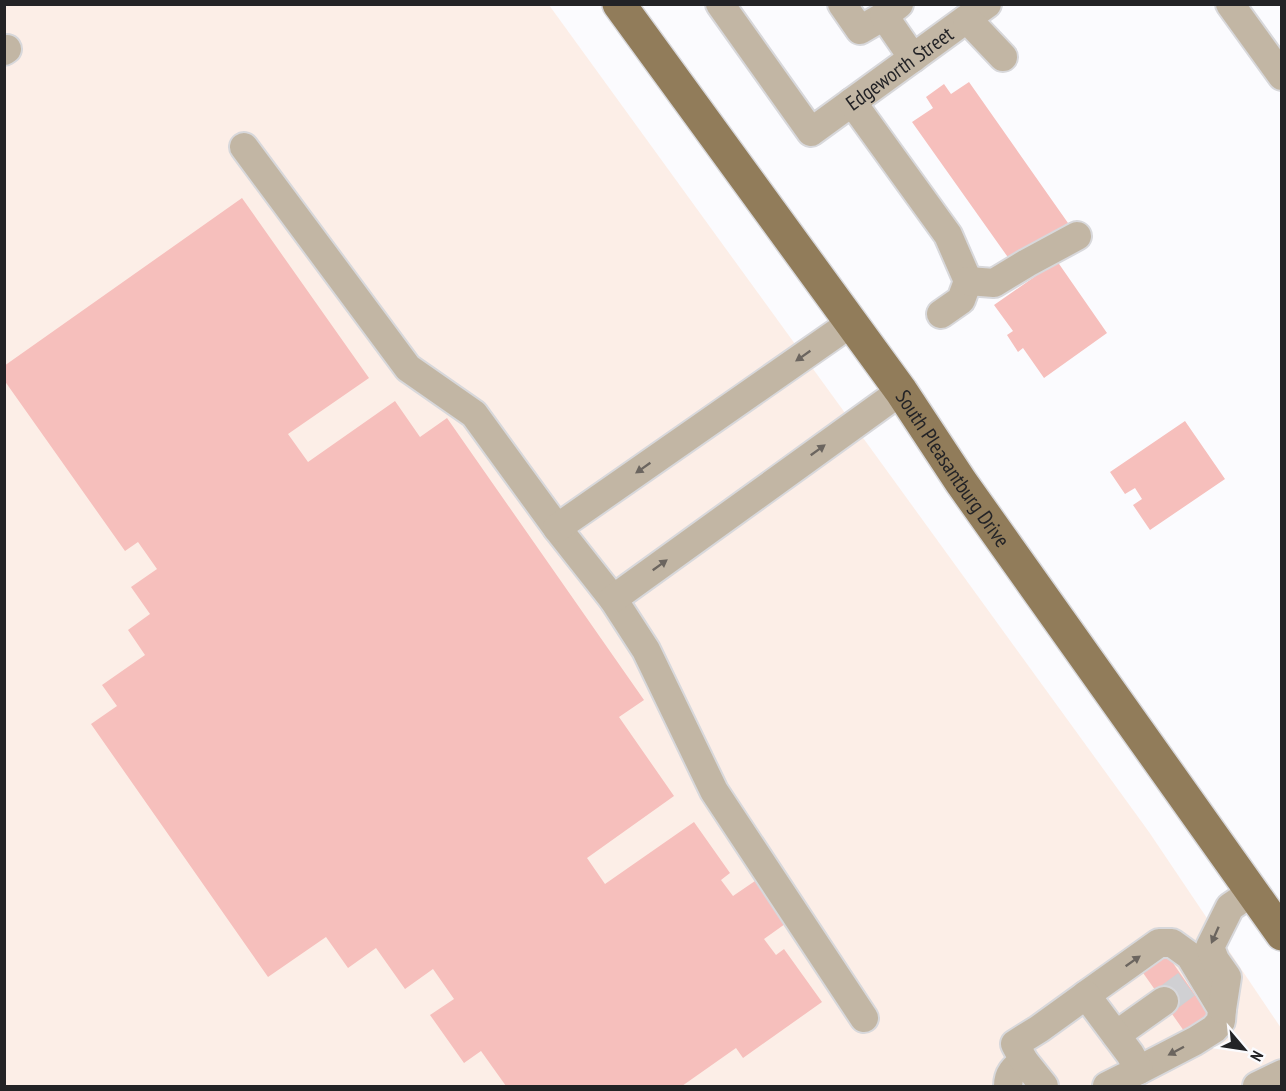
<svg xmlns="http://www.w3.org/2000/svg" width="1286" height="1091" font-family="'PT Sans Narrow',sans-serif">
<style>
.commercial{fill:#fceee7}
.building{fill:#f6bfbc}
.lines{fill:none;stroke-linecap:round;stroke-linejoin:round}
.minor-tunnel{stroke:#d0d0d3;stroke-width:28;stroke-dasharray:28 14;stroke-linecap:butt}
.minor-casing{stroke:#d8d8db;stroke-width:32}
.major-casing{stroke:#d8d8db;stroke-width:36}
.minor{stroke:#c2b6a4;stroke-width:28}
.major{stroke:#917c5a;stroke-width:33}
.oneway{fill:#6b655f}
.labels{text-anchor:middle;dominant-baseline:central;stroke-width:6;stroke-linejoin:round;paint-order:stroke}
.street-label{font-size:21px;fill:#232326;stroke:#fbfbfe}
</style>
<rect width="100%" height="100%" fill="#fbfbfe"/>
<path class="commercial" d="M 4,5 L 549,5 L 1149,832 L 1281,1028 L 1281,1086 L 5,1086 Z"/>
<path class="building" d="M 969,82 L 1068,223 L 1012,263 L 912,122 L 933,108 L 926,97 L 944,84 L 951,94 Z
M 242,198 L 369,378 L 288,434 L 308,462 L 395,401 L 420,437 L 447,418 L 644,700 L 619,717 L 674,796 L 587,858 L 605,884 L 694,822 L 730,873 L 721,880 L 733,896 L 755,881 L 785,924 L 764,939 L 776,955 L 784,949 L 822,1002 L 743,1058 L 736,1048 L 682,1086 L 506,1086 L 481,1051 L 464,1063 L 430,1015 L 454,999 L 433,969 L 405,989 L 376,948 L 348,968 L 326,937 L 268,977 L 91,724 L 117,706 L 102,685 L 145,655 L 128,630 L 150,614 L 131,587 L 157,569 L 138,542 L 125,551 L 4,380 L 4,366 Z
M 1057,261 L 1107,333 L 1044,378 L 1023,348 L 1018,352 L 1007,335 L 1013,331 L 994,305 Z
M 1185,421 L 1225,479 L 1150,530 L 1133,505 L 1142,499 L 1135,488 L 1125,494 L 1110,472 Z
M 1166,953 L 1198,999 L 1201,997 L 1211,1012 L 1184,1031 L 1141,970 Z"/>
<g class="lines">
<path class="minor-tunnel" d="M 1164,1001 L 1187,984"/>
<g class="minor-casing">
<g id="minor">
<path id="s1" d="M 720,4 L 811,132 L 987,4"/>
<path d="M 842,4 L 860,30 L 884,16"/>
<path d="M 899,4 L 884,16 L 913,58"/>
<path d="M 1230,4 L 1282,76"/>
<path d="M 967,19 L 1003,57"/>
<path d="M 4,51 L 7,49"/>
<path d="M 852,102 L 948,235 L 968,281 L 961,300 L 941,314"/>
<path d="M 244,147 L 408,368 L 474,414 L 557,528 L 613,599 L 646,650 L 714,791 L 864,1018"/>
<path d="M 968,281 L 994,283 L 1027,263 L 1077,236"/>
<path d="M 557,528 L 851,323"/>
<path d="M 613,599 L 901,391"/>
<path d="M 1086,995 L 1159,943 L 1172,943 L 1190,956 L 1222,1009 L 1221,1021 L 1214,1029 L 1195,1041 L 1139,1070"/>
<path d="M 1222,1009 L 1227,977 L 1215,960 L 1210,947 L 1230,907 L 1252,892"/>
<path d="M 1116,1035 L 1164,1001"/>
<path d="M 1008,1086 C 1008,1074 1014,1068 1024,1061"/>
<path d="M 1044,1086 L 1024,1061 L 1015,1044 L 1039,1029 L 1086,995 L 1130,1054 L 1139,1070 L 1107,1086"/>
<path d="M 1257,1086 L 1282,1074"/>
</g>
</g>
<g class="major-casing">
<g id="major">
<path id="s2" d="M 619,4 L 901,391 L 961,482 L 1282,934"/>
</g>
</g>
<use href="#minor" class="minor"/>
<use href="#major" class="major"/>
</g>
<defs><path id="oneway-solid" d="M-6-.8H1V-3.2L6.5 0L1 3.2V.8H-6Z" transform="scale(1.5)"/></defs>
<g class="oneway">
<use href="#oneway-solid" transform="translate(803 356) rotate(145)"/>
<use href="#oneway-solid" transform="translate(818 450) rotate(-36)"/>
<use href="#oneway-solid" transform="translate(643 468) rotate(145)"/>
<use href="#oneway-solid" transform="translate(660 565) rotate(-36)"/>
<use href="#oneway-solid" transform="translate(1215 935) rotate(114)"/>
<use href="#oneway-solid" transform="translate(1133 961) rotate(-35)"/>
<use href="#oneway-solid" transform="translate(1176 1051) rotate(152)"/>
</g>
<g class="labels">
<g class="street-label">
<text stroke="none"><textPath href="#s1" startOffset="266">Edgeworth Street</textPath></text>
<text stroke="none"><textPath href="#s2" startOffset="572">South Pleasantburg Drive</textPath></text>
</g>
</g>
<rect width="1286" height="1091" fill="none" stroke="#232326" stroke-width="12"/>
<g transform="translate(1244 1049) rotate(119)" stroke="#fbfbfe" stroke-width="4.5" paint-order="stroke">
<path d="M0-4.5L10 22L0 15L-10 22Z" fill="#232326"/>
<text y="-9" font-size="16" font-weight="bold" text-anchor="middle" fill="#232326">N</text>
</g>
</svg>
